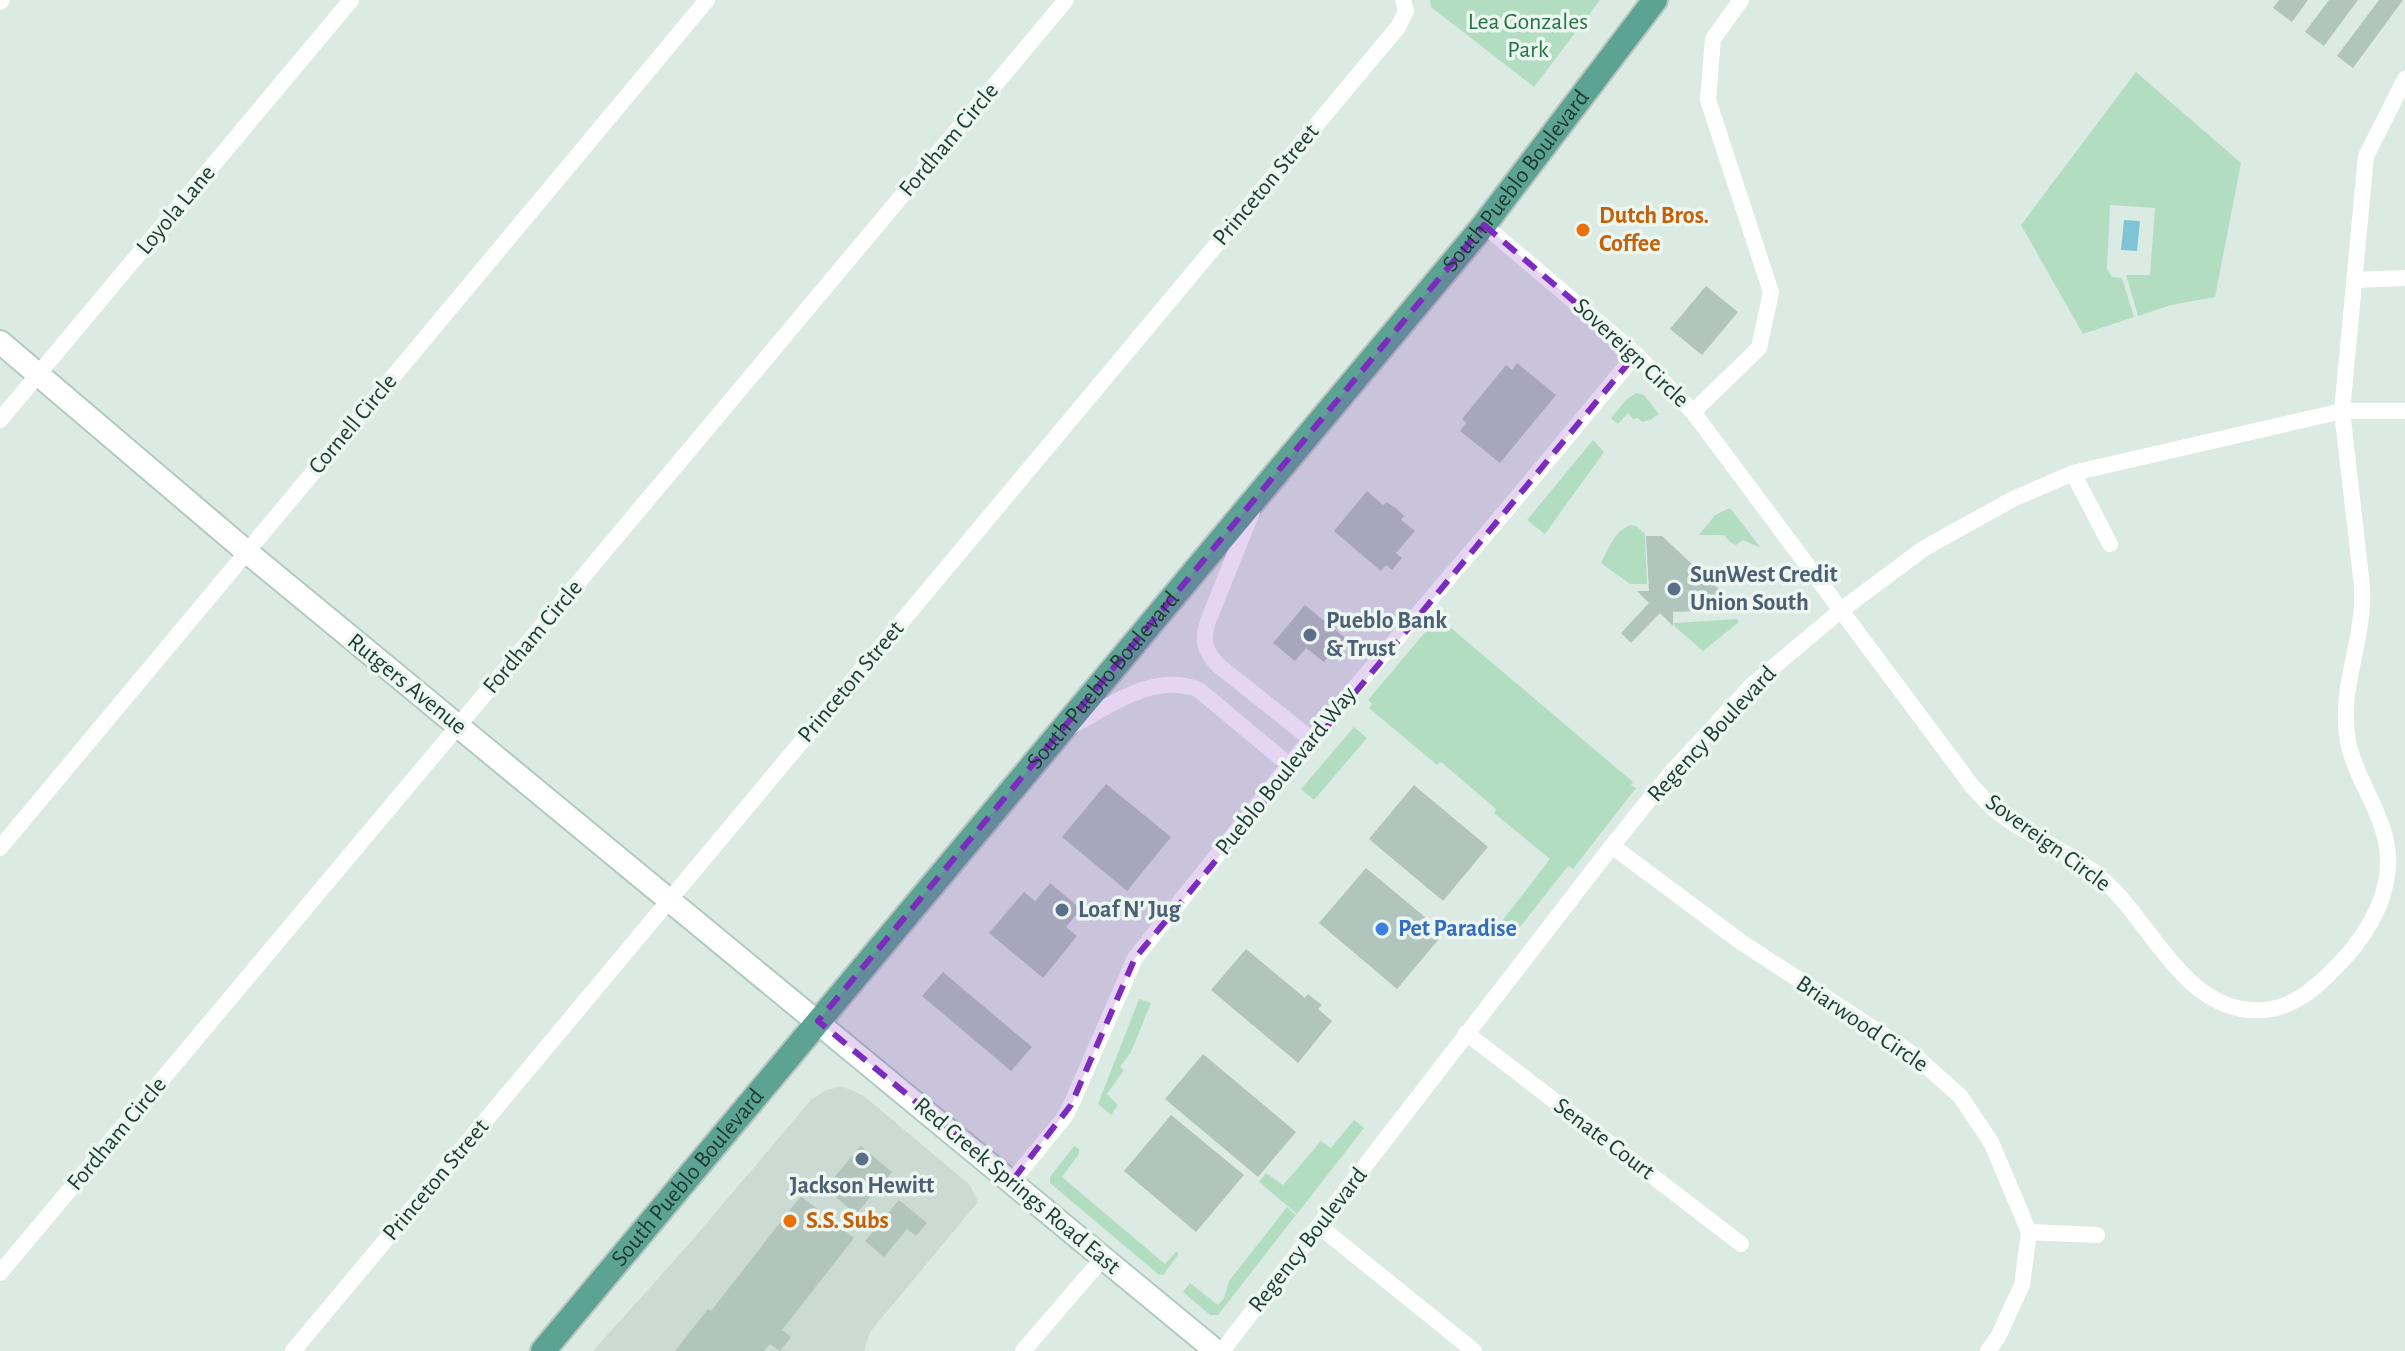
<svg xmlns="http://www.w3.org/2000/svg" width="2405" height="1351" font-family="'Alegreya Sans',sans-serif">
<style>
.built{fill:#cbdad3}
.green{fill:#b3ddc0}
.water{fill:#7fc4d4}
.building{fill:#b2c5bd}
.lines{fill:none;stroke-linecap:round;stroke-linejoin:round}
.secondary-casing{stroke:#afcac1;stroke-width:26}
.primary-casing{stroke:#bbc4c2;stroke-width:28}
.street{stroke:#fff;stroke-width:16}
.secondary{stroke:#fff;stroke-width:22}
.primary{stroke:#5da393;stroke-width:24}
.marked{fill:#7b2cbf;fill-opacity:0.2;stroke:#7b2cbf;stroke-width:6;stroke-dasharray:16 10;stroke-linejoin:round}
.food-dot{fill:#e8710a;stroke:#edf7f2;stroke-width:3}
.service-dot{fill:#5c6f8a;stroke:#edf7f2;stroke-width:3}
.shop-dot{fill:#3f7fe0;stroke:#edf7f2;stroke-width:3}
.labels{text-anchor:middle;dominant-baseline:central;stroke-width:7;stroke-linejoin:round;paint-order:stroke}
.park-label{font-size:24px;fill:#257346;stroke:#edf7f2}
.street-label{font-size:24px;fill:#1d3a33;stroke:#edf7f2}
.food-label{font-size:24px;font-weight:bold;fill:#c56008;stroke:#edf7f2;text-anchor:start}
.service-label{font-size:24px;font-weight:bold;fill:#4e5e75;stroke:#edf7f2;text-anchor:start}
.shop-label{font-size:24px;font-weight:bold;fill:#366cbe;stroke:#edf7f2;text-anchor:start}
</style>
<rect width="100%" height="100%" fill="#dceae4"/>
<path class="built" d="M 840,1087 L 849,1089 L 864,1096 L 970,1185 L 978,1202 L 870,1332 L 864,1351 L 593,1351 L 689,1244 L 811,1100 L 826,1090 Z"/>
<path class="green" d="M 1430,0 L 1600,0 L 1534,87 L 1431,7 Z
M 2136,72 L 2241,163 L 2215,297 L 2171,305 L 2138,316 L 2126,275 L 2150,275 L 2155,208 L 2110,205 L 2107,269 L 2112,277 L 2122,278 L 2134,317 L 2083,334 L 2021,225 Z
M 1636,393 L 1644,395 L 1659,414 L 1650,420 L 1642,422 L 1638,418 L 1633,419 L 1628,413 L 1618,424 L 1611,418 L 1627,399 Z
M 1593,440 L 1604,452 L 1545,534 L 1527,520 Z
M 1730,508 L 1761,548 L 1743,540 L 1736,545 L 1730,542 L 1724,535 L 1699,535 L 1715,515 Z
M 1631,525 L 1636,526 L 1645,534 L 1647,584 L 1630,584 L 1601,563 C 1609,548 1614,531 1631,525 Z
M 1438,617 L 1633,782 L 1631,785 L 1636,788 L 1573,869 L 1568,866 L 1513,936 L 1499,925 L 1550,859 L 1494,813 L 1496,809 L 1441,762 L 1437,765 L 1369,708 L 1372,704 L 1368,700 Z
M 1737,619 L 1739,622 L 1703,651 L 1674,626 L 1674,623 Z
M 1354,727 L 1367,738 L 1314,800 L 1301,789 Z
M 1139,999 L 1151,1003 L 1131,1052 L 1120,1067 L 1124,1070 L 1107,1094 L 1118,1105 L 1111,1115 L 1098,1104 Z
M 1354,1120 L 1364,1128 L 1297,1214 L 1259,1182 L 1266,1173 L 1283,1185 L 1321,1141 L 1331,1148 Z
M 1074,1146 L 1079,1149 L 1079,1154 L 1062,1177 L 1165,1264 L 1176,1252 L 1178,1252 L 1178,1255 L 1163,1275 L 1158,1274 L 1050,1183 L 1050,1177 Z
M 1287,1207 L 1296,1215 L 1218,1315 L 1210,1315 L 1183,1292 L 1190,1283 L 1218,1305 L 1224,1298 L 1229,1281 Z"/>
<path class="water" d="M 2124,220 L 2140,221 L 2137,251 L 2121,250 Z"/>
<path class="building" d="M 2279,0 L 2308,0 L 2292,22 L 2273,8 Z
M 2329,0 L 2358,0 L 2324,46 L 2305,32 Z
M 2379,0 L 2403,0 L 2353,68 L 2337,56 Z
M 1706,286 L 1738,312 L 1702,355 L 1670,329 Z
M 1517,363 L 1556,395 L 1500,463 L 1460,431 L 1466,423 L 1462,419 L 1506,365 L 1512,370 Z
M 1367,491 L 1383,505 L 1386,502 L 1396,508 L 1404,516 L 1401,520 L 1415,531 L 1396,553 L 1402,558 L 1392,570 L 1386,565 L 1381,571 L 1334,531 Z
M 1646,536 L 1662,536 L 1725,595 L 1726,610 L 1673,612 L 1673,626 L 1660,613 L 1631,643 L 1621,633 L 1649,603 L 1637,591 L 1649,591 Z
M 1305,605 L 1345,638 L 1324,662 L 1306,648 L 1295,661 L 1273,643 Z
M 1106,784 L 1171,837 L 1127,891 L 1062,837 Z
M 1414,785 L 1488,847 L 1443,901 L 1369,839 Z
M 1366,868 L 1444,933 L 1397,989 L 1319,923 Z
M 1050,883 L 1081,909 L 1066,927 L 1077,936 L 1043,978 L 989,933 L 1024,892 L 1035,901 Z
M 1246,949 L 1305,998 L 1308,994 L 1322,1005 L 1318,1009 L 1332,1021 L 1298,1063 L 1211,990 Z
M 943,972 L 1032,1047 L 1011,1071 L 922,996 Z
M 1203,1054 L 1296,1132 L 1258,1177 L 1165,1099 Z
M 1171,1115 L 1244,1175 L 1196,1232 L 1124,1171 Z
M 861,1146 L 892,1172 L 856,1214 L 825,1188 Z
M 801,1196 L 854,1238 L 782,1330 L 791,1337 L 780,1351 L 770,1344 L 764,1351 L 675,1351 L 708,1309 L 711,1311 Z
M 899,1200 L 927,1223 L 916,1236 L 907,1229 L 884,1257 L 865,1241 Z"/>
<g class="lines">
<g class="secondary-casing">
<path id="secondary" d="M 0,342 L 247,552 L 1216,1351"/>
</g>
<g class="primary-casing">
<g id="primary">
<path id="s1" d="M 543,1351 L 1484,225 L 1655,0"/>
</g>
</g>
<path class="street" d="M 0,2 L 2,0
M 1484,225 L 1636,354 L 1693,412 L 1972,786 C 1979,793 1985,801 1993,808 C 2023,834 2063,848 2095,873 C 2146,912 2176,998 2242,1009 C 2278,1015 2304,999 2328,975 C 2359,946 2385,911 2388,867 C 2391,821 2357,785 2348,742 C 2340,695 2356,661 2361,616 C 2363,606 2362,596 2362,586 L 2342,411 L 2366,156 L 2405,79
M 2355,280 L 2405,278
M 1693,412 L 1759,348 L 1771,292 L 1708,100 L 1713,39 L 1741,0
M 0,420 L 351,0
M 2073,473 L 2110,544
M 1252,512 L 1208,621 C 1202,641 1204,651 1219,666 L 1311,739
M 1070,727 C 1108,707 1155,671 1199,690 L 1289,765
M 1612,846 L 1741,942 L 1914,1055 L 1960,1096 L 1991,1142 L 2029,1232 L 2022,1285 L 1998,1337 L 1988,1351
M 0,848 L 707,0
M 1466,1033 L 1741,1244
M 1012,1181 L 1064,1118 L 1071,1105 L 1135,958 L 1289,765 L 1504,513 L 1636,354
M 1319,1226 L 1474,1351
M 2029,1232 L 2097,1235
M 0,1273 L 1066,0
M 293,1351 L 1398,27 L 1406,11 L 1403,0
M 1023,1351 L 1103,1258
M 1222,1351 L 1612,846 L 1669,775 L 1752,685 L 1840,611 L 1923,549 L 1957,530 L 2013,499 L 2073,473 L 2342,411 L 2405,411"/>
<use href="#secondary" class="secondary"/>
<use href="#primary" class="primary"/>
</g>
<path class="marked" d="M 1484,225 L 1636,354 L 1135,958 L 1071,1105 L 1012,1181 L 818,1021 Z"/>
<g class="food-dot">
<circle cx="1583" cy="230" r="8"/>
<circle cx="790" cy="1221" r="8"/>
</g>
<g class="service-dot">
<circle cx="1674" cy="589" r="8"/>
<circle cx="1310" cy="635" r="8"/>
<circle cx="1062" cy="910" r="8"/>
<circle cx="862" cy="1159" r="8"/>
</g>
<circle class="shop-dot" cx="1382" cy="929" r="8"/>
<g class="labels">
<g class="park-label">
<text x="1528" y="22">Lea Gonzales<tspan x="1528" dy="28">Park</tspan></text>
</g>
<g class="street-label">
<text transform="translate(949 140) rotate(-50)">Fordham Circle</text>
<text stroke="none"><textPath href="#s1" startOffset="1522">South Pueblo Boulevard</textPath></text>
<text transform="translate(1266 185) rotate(-50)">Princeton Street</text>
<text transform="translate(176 210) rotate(-50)">Loyola Lane</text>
<text transform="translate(1631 353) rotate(43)">Sovereign Circle</text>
<text transform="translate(353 424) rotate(-50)">Cornell Circle</text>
<text transform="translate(533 637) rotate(-50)">Fordham Circle</text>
<text stroke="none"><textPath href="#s1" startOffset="874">South Pueblo Boulevard</textPath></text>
<text transform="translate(851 682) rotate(-50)">Princeton Street</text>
<text transform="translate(407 684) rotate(39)">Rutgers Avenue</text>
<text transform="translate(1712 734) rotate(-47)">Regency Boulevard</text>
<text transform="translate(1286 771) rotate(-51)">Pueblo Boulevard Way</text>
<text transform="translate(2048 843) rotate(36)">Sovereign Circle</text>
<text transform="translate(1862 1024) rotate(34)">Briarwood Circle</text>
<text transform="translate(117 1134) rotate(-50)">Fordham Circle</text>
<text transform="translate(1604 1139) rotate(37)">Senate Court</text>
<text stroke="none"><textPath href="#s1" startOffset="226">South Pueblo Boulevard</textPath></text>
<text transform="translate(436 1180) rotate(-50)">Princeton Street</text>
<text transform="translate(1017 1186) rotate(40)">Red Creek Springs Road East</text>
<text transform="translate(1308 1240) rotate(-52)">Regency Boulevard</text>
</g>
<g class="food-label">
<text x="1599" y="216">Dutch Bros.<tspan x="1599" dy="28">Coffee</tspan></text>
<text x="806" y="1221">S.S. Subs</text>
</g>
<g class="service-label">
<text x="1690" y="575">SunWest Credit<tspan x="1690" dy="28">Union South</tspan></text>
<text x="1326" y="621">Pueblo Bank<tspan x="1326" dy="28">&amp; Trust</tspan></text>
<text x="1078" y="910">Loaf N' Jug</text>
<text x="862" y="1186" text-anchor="middle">Jackson Hewitt</text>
</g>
<g class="shop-label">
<text x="1398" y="929">Pet Paradise</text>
</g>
</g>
</svg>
